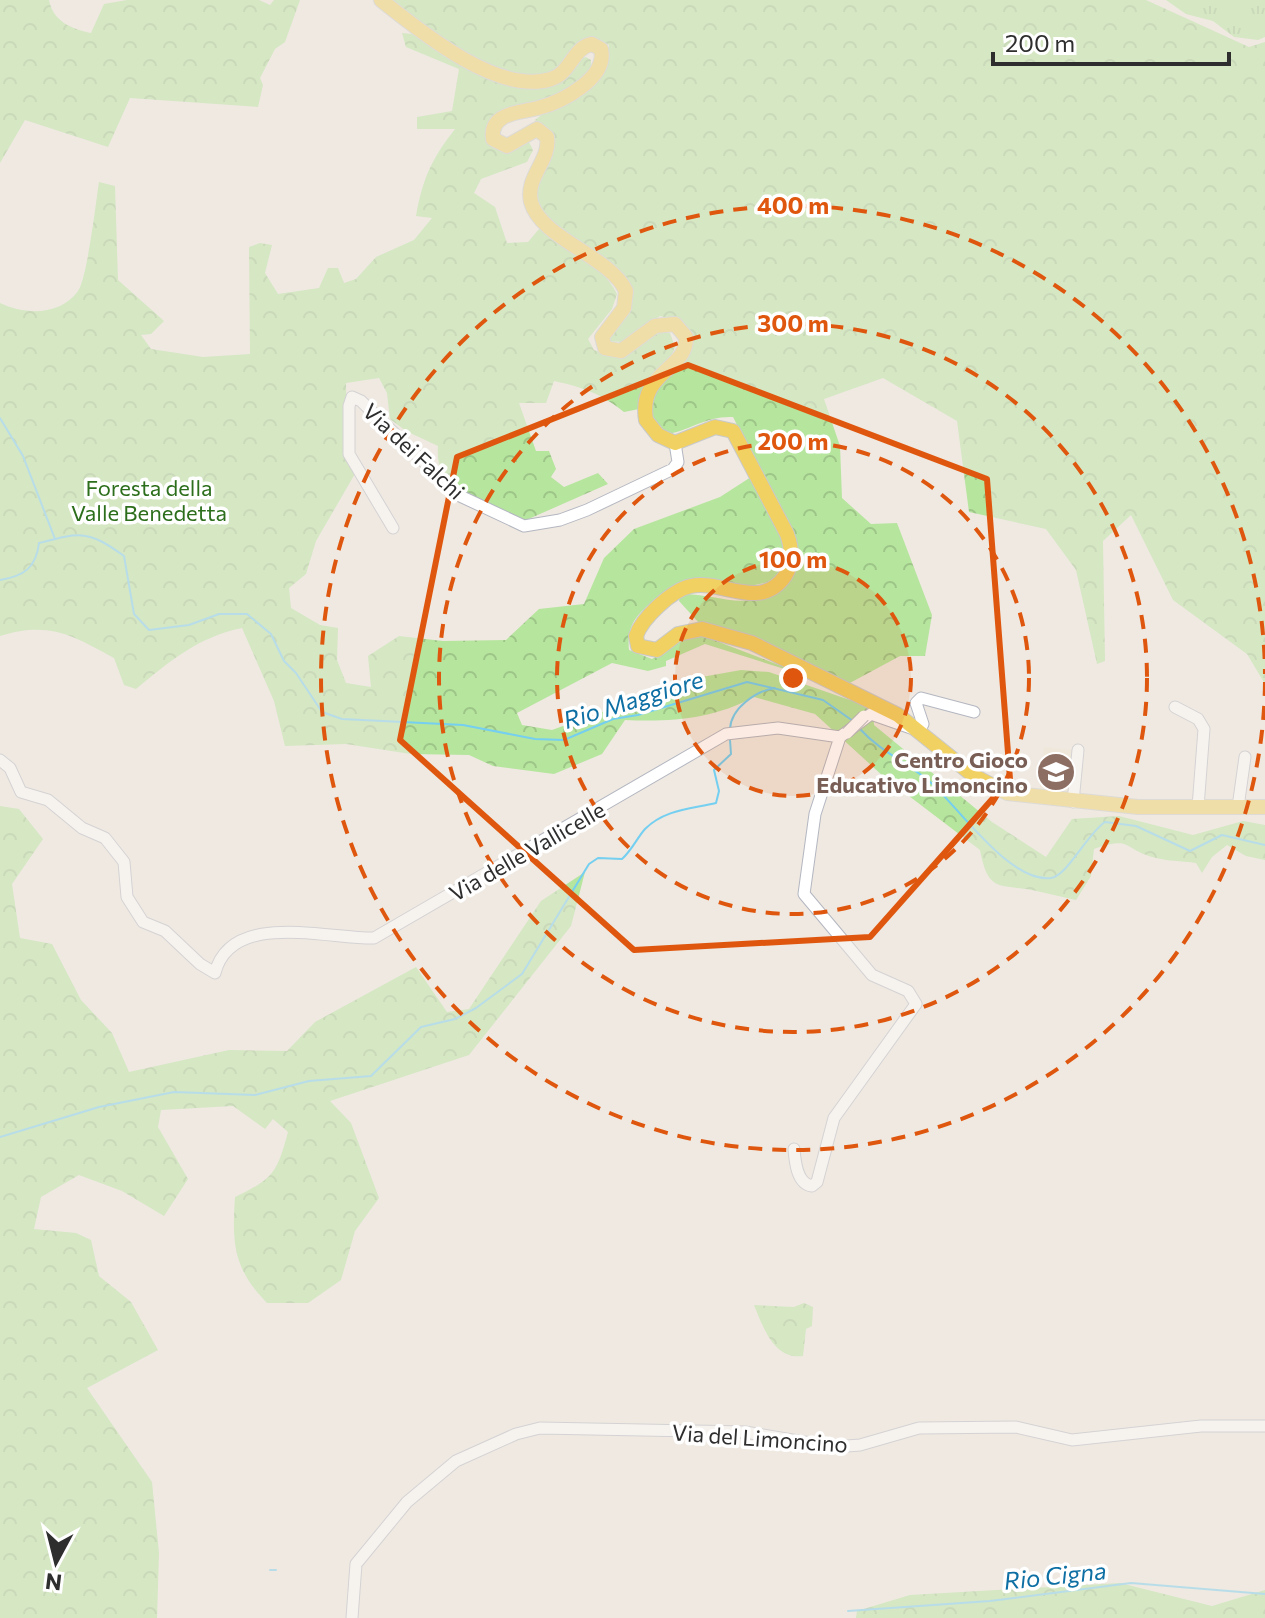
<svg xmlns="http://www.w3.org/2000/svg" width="1265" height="1618" font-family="Commissioner,sans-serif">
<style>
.education{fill:#f0e6d1}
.grass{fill:url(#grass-tufts)}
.forest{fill:url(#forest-crowns)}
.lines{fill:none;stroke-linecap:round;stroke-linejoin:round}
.stream{stroke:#75cff0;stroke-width:2}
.minor-casing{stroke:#b4b7c1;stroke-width:13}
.major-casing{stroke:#c9c9c9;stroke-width:16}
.minor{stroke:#fff;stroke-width:11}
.major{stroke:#f2d163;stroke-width:14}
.minor-bridge-casing{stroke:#b4b7c1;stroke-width:13;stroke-linecap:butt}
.minor-bridge{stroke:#fff;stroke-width:11}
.marked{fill:none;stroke:#df570e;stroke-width:6;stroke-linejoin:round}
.ring{fill:none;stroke:#df570e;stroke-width:4;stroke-dasharray:14 10}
.labels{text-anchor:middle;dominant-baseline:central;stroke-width:7;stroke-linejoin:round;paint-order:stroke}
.street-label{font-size:22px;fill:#2e2e2e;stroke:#fff}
.park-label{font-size:22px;fill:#2c6e1b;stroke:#fff}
.education-label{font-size:22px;font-weight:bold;fill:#785e54;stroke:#fff;text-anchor:end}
.water-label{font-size:24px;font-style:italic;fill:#0d6fa3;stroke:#fff}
.centre{fill:#df570e;stroke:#fff;stroke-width:4}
.ring-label{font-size:24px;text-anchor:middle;font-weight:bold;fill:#df570e;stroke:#fff;stroke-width:7;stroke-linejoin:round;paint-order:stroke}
</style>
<defs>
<pattern id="grass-tufts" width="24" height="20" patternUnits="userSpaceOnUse" patternTransform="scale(2)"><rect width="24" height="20" fill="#b6e59e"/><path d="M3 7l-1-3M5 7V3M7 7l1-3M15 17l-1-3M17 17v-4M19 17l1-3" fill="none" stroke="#9dc588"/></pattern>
<pattern id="forest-crowns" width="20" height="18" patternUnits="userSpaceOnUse" patternTransform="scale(2)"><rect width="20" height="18" fill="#b6e59e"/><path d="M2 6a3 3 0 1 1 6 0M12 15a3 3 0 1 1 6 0" fill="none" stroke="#9dc588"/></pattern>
</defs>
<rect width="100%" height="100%" fill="#efe9e1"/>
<path class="education" d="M 1044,747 L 1073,750 L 1068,796 L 1039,793 Z"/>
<path class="grass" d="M 1166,0 L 1265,0 L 1265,37 L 1258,40 L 1234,37 L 1213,21 L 1186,14 Z"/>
<path class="forest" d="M 0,0 L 49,0 C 53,21 71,29 91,33 L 104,4 L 127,0 L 259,0 L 270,5 L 274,0 L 300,0 L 285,42 L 275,49 L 260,78 L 263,85 L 258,107 L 130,98 L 108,147 L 25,120 L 0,163 Z
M 388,0 L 1146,0 L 1249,47 L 1265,42 L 1265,684 L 1247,654 L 1173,600 L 1131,515 L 1103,541 L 1105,661 L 1097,664 L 1076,570 L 1046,529 L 969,512 L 957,421 L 883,378 L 824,399 L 840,446 L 842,498 L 871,524 L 897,523 L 932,615 L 925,656 L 900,656 L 848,684 L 699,623 L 679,601 L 681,594 C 722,594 748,614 783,585 C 796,575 799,562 798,546 L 733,417 C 705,416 694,429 668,434 L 654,425 L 647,401 L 683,357 L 678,321 L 660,316 L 622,342 L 608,341 L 628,286 L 610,262 L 569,236 L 541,213 L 535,193 L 548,137 L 535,120 L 606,64 L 609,45 L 594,37 C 577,46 564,70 546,75 C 536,78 512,80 503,76 C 461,60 423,27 388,0 Z
M 402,33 L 412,34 C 456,60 492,92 546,88 L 578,60 L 586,57 L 591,60 L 591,69 C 577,83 563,94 545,102 C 519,113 494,98 486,136 L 492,147 L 508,153 L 529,142 L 533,150 L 527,162 L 481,179 L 474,193 L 495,207 L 507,243 L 528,242 L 539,229 C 567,246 602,264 617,294 L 612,309 L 588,339 L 594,350 L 614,357 L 637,346 L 653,332 L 670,333 L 675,347 L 670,359 L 645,382 L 639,409 L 624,412 C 602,394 582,387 554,381 L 546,403 L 519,403 L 536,451 L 549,451 L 556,469 L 551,477 L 564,487 L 598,473 L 608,484 L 515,525 C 479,505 434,494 438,446 L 406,431 L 390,419 L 387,393 L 379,378 L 346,383 L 347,450 L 356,472 L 316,541 L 306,574 L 289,588 L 291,608 L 320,625 L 338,628 L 337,660 L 346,683 L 371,687 L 368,656 L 399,636 L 443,641 L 506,640 L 539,609 L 584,604 L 604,558 L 634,529 L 720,497 L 751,477 C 761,497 780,523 783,544 C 792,608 715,578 682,584 C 669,586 656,599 646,607 C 632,620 627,631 629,650 L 652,659 L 687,637 L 706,637 L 816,679 L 705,644 L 666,661 L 666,666 L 648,671 L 612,663 L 517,713 L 522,725 L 552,730 L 696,678 L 741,670 L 769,672 L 873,708 L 874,725 L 992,822 L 1046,857 L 1072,819 L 1119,816 L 1193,835 L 1243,821 L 1265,825 L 1265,860 L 1246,856 L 1227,845 L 1212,857 L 1202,873 L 1196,863 C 1182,861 1165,861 1152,857 C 1122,848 1132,836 1094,849 L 1091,876 L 1076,900 C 1061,897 1047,893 1032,890 C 998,884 988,892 980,850 L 884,777 L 815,714 L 754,697 C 713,719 672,722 625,720 L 602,754 L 554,774 L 493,766 L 469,755 L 411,754 L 346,744 L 285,746 L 274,701 L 242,628 C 198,637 170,661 136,689 L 124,685 L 114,658 C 72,635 49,621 0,636 L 0,303 C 25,315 60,316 78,291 C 87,279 96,202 99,182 L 115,186 L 118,280 L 164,321 L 151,334 L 141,335 L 151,349 L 203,357 L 250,354 L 249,247 L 260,243 L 272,245 L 265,273 L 278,294 L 319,288 L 328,268 L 338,268 L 344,283 L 356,279 L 376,257 L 414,240 L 432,218 L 416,216 C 423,178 431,160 455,129 L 417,129 L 417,117 L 452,111 L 459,69 L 406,47 Z
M 0,806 L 19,809 L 43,839 L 12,884 L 20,938 L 52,944 L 81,1000 L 112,1033 L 129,1072 L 229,1050 L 287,1051 L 315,1022 L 416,967 L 447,1012 L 469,1009 L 541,901 L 585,872 L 571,926 L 469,1055 L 330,1101 L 351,1123 L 379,1198 L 355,1231 L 341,1280 L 308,1303 L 267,1303 C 233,1268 232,1244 235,1197 C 273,1179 277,1173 288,1132 L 273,1119 L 265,1129 L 233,1106 L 161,1110 L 158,1127 L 188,1179 L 164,1216 L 122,1191 L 79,1175 L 41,1197 L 34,1229 L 76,1233 L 91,1240 L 99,1276 L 131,1302 L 158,1350 L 87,1388 L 152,1482 L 159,1553 L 157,1618 L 0,1618 Z
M 804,1303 L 813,1307 L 812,1326 L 806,1329 L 803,1356 C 774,1360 763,1327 754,1305 L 794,1307 Z
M 1120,1583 L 1212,1606 L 1265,1590 L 1265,1618 L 856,1618 L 857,1611 L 910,1595 Z"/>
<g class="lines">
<path class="stream" d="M 0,418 L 23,456 L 55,539
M 0,580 C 24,576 36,568 39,543 C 81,532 88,530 124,556 L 134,614 L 149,630 L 189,625 L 219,614 L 247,614 L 271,634 L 284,661 L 296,673 L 322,712 L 342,719 L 463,725 L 535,739 L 564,740 L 613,719 L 638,715 L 747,682 L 823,700 L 853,721
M 730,729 C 731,708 756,691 775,688
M 860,729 C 880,751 906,762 929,781 C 958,806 1009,883 1051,878 C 1067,876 1087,834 1105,822 L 1136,826 L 1190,851 L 1222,835 L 1265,845
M 0,1137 L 99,1107 L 174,1092 L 255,1095 L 309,1081 L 371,1076 L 421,1027 L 455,1019 L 476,1008 L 522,974 L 589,864 L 598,858 L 622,859 C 632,850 637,838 645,829 C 665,809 692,809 716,803 L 719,791 L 714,770 L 731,754 L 730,740
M 270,1570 L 276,1570
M 848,1611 L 990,1601 L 1131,1583 L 1265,1594"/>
<g class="minor-casing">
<path id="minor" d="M 393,528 L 349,454 L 349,406 L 352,397 L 361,401 L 458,495 L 524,526 L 560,520 L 587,510 L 673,469 L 678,462 L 675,443
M 1175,707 L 1198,719 L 1204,729 L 1198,807
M 919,731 L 923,724 L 916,703 L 921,698 L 974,712
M 0,760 L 10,768 L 21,792 L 48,800 L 82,828 L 105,838 L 124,862 L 127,897 L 143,922 L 165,931 L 200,964 L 215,973 C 231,910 328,939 374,938 L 726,734 L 778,728 L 840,737 L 871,714 L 911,728
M 1073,802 L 1078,750
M 1238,807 L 1245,757
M 794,1149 C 795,1162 797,1184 812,1186 L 817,1182 L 834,1118 L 916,1004 L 908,991 L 872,975 L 804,894 L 815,814 L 840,737
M 352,1618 L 356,1564 L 407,1502 L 456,1461 L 516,1434 L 540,1428 L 745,1432 L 834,1447 L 860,1445 L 919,1428 L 1016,1427 L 1072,1440 L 1201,1426 L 1265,1426"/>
</g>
<g class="major-casing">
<path id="major" d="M 381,0 C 421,32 499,96 551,79 C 571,73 573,47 592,44 L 601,49 C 608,78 562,102 538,108 C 527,111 513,111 502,118 C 494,123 492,131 493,139 L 507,146 L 537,129 L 547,137 C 551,160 525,177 531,202 C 541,239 610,256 626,291 L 624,308 L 602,337 L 605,348 L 621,351 L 655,326 L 675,324 L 686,337 C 688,370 638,371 646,420 L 658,435 L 675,443 L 715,427 L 733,431 L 787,534 C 792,548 793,563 785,576 C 760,612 722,579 691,586 C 672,590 642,618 636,636 L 638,646 L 657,650 L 678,634 L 702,629 L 752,643 L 898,715 L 974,776 L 1007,793 L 1138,807 L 1265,807"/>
</g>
<use href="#minor" class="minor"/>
<use href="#major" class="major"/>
<g class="minor-bridge-casing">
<path id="minor-bridge" d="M 847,733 L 864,716"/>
</g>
<use href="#minor-bridge" class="minor-bridge"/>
</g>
<path d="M0 0H1265V1618H0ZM 688,365 L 987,479 L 1010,779 L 870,937 L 634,950 L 400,740 L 457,457 Z" fill="#efe9e1" fill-opacity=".55" fill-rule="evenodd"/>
<path class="marked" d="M 688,365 L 987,479 L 1010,779 L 870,937 L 634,950 L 400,740 L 457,457 Z"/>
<circle cx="793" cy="678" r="118" fill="#df570e" fill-opacity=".12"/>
<g class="ring">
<circle cx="793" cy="678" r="118"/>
<circle cx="793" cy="678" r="236"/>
<circle cx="793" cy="678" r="354"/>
<path d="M1265 682A472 472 0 1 1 1265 674"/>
</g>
<defs>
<g id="school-disc" transform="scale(2)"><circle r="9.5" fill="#8d6e63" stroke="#fff"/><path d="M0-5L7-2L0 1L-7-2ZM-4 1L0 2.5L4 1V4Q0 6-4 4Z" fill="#fff"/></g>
</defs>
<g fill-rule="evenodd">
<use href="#school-disc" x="1056" y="772"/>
</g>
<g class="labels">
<g class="street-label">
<text transform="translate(414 451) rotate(43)">Via dei Falchi</text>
<text transform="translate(527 851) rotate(-30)">Via delle Vallicelle</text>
<text transform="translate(760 1438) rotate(4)">Via del Limoncino</text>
</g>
<g class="park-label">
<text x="149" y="487">Foresta della<tspan x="149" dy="25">Valle Benedetta</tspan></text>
</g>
<g class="education-label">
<text x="1028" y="759">Centro Gioco<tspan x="1028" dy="25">Educativo Limoncino</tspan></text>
</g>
<g class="water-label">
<text transform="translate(633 699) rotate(-17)">Rio Maggiore</text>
<text transform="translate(1055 1575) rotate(-6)">Rio Cigna</text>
</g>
</g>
<circle cx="793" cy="678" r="12" class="centre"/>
<g class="ring-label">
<text x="793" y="214">400 m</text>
<text x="793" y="332">300 m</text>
<text x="793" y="450">200 m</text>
<text x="793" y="568">100 m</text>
</g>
<g transform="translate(56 1562) rotate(187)" stroke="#ffffff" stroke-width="6" paint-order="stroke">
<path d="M0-6L14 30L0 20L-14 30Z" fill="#2e2e2e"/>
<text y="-12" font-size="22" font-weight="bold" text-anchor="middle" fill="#2e2e2e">N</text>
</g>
<path d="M993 52v12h236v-12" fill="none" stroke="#2e2e2e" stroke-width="4"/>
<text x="1005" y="52" font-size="24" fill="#2e2e2e" stroke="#ffffff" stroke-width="6" paint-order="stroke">200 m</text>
</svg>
